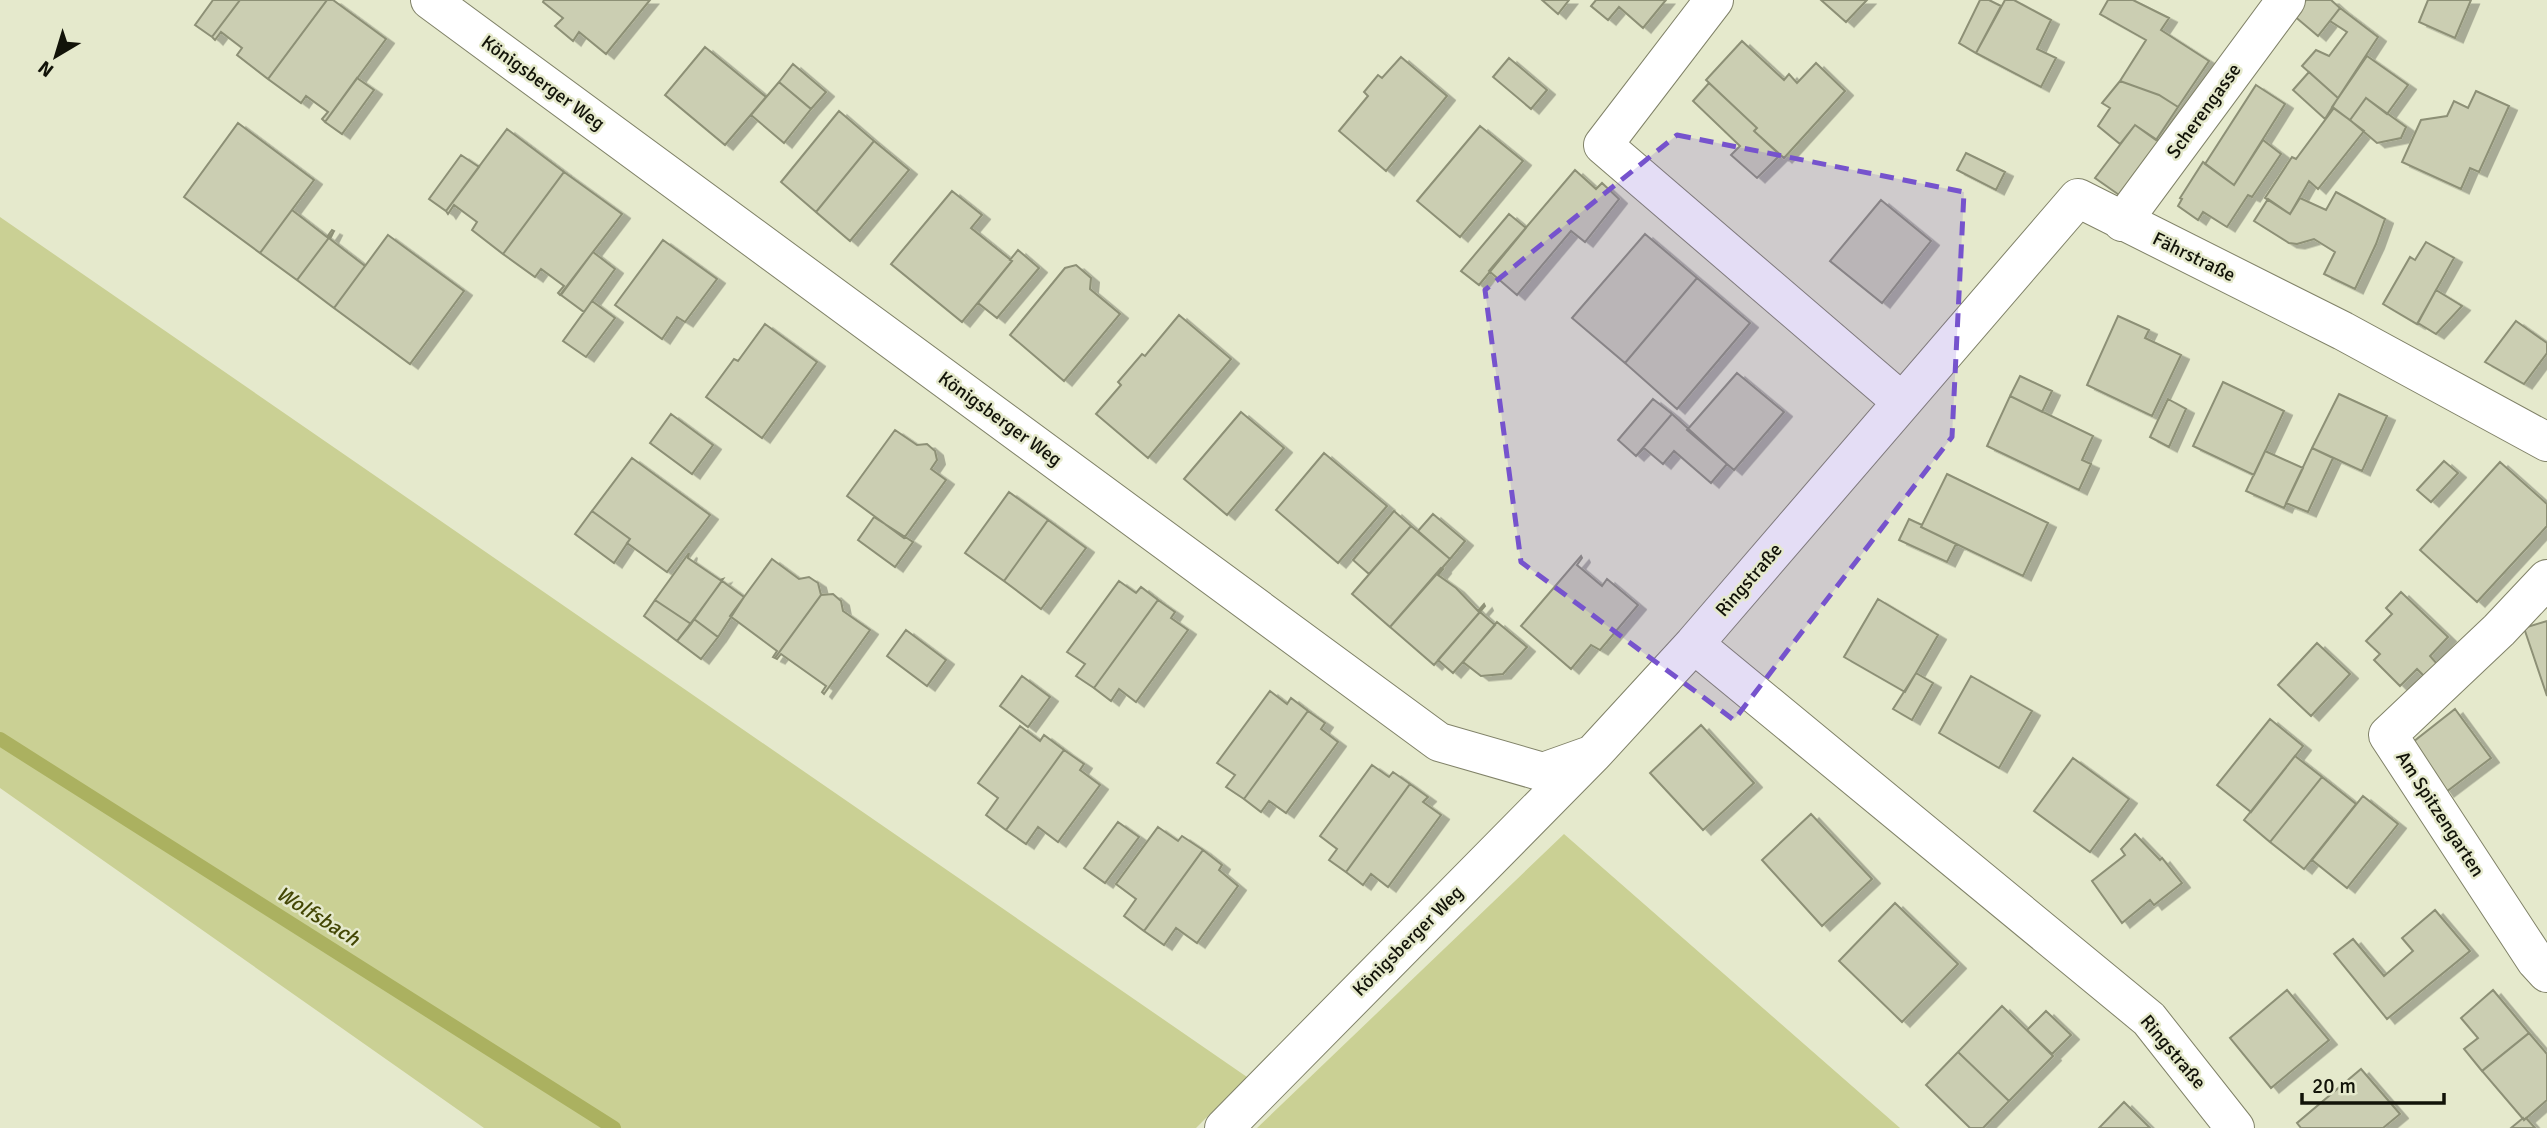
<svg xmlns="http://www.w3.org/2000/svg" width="2547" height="1128" font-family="Signika,sans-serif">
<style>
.green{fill:#cad094}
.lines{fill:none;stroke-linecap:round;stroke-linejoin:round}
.stream{stroke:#abb160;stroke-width:14}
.building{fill:#cbceb2;stroke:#8d9076;stroke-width:2;filter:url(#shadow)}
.street-casing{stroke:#808268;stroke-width:40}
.street{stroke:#fff;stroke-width:38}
.marked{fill:#7653cd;fill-opacity:0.2;stroke:#7653cd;stroke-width:5;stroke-dasharray:14 9;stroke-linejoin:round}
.labels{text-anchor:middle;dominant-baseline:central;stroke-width:5;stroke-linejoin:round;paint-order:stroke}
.street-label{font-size:19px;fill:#121309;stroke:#e5e9cc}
.water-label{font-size:21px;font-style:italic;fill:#434604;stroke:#e5e9cc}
</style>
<defs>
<filter id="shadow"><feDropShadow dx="8" dy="4.5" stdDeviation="0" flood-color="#0004"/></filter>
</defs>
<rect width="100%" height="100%" fill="#e5e9cc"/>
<path class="green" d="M 0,217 L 1247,1077 L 1196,1128 L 484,1128 L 0,788 Z
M 1564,834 L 1900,1128 L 1257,1128 Z"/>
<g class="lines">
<path class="stream" d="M 0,739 L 614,1128"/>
</g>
<path class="building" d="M 213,0 L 240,0 L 212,37 L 195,25 Z
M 240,0 L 327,0 L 268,79 L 237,55 L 242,48 L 221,32 L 215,40 L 212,37 Z
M 327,0 L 333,0 L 386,39 L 325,122 L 322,119 L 328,112 L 306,96 L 301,103 L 268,79 Z
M 544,0 L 650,0 L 606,54 L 579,32 L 573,41 L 555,26 L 563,18 L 543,2 Z
M 1542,0 L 1569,0 L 1558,14 Z
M 1596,0 L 1666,0 L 1643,28 L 1619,7 L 1608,20 L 1591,6 Z
M 1821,0 L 1867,0 L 1846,22 Z
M 1980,0 L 1989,0 L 2001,6 L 1976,53 L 1959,43 Z
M 2005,0 L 2014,0 L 2051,20 L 2037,49 L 2056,58 L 2041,87 L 1976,53 Z
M 2108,0 L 2133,0 L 2169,18 L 2161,30 L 2209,61 L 2178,107 L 2159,95 L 2120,81 L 2146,40 L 2100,14 Z
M 2306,0 L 2331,0 L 2340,8 L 2318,36 L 2293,15 Z
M 2428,0 L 2471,0 L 2455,38 L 2419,22 Z
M 2340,8 L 2378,37 L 2338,98 L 2302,66 L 2316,50 L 2329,56 L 2347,32 L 2330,21 Z
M 1742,41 L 1784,80 L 1789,74 L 1797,83 L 1816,63 L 1845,91 L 1784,158 L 1754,131 L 1757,128 L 1706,80 Z
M 705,47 L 766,97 L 725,145 L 665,95 Z
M 2367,56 L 2408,85 L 2387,114 L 2366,98 L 2350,120 L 2332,107 Z
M 1401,57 L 1447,96 L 1386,171 L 1339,131 L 1368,96 L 1364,92 L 1378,75 L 1382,78 Z
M 1509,58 L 1547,90 L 1531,109 L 1493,77 Z
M 793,64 L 826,92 L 811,109 L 779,82 Z
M 2309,72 L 2338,98 L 2325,119 L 2293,90 Z
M 357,78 L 374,90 L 342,134 L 325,122 Z
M 2120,81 L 2159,95 L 2178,107 L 2156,140 L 2135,125 L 2120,144 L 2098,126 L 2110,108 L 2102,103 Z
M 779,82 L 811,109 L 784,143 L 751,115 Z
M 1709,83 L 1757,128 L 1754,131 L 1780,155 L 1757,178 L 1731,155 L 1740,146 L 1693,101 Z
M 2256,85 L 2285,104 L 2234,185 L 2205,164 Z
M 2476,91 L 2509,106 L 2479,172 L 2470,168 L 2461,189 L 2402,162 L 2421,120 L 2447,116 L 2454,101 L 2468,108 Z
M 2366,98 L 2406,127 L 2401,138 L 2377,143 L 2350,120 Z
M 2334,108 L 2364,131 L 2318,189 L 2309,181 L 2290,214 L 2265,198 L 2292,157 L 2296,159 Z
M 839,111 L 874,141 L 816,212 L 781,182 Z
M 238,123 L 314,180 L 260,253 L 184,197 Z
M 2135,125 L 2163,144 L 2122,197 L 2095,178 Z
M 1480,126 L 1523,161 L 1460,237 L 1417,201 Z
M 507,129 L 564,172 L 503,254 L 472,230 L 477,222 L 454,205 L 448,214 L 446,211 Z
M 2263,140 L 2281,154 L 2252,197 L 2248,195 L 2227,227 L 2203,212 L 2198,220 L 2178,206 L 2182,199 L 2180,198 L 2203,162 L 2234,185 Z
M 874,141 L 909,170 L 850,241 L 816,212 Z
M 1966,153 L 2005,172 L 1996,190 L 1957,170 Z
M 461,155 L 479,167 L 446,211 L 429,199 Z
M 1575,170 L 1596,189 L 1602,183 L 1619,199 L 1585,242 L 1571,231 L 1517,295 L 1489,271 Z
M 564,172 L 622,214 L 560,295 L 558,293 L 564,286 L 541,269 L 535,277 L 503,254 Z
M 952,191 L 982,215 L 971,228 L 1012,261 L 962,322 L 891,264 Z
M 2336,192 L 2385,219 L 2376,244 L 2355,289 L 2324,274 L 2335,252 L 2314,239 L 2297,244 L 2289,243 L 2254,221 L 2268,199 L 2290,214 L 2300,198 L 2326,210 Z
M 1881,200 L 1931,241 L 1882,303 L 1830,261 Z
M 292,210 L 327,237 L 332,230 L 334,231 L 297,280 L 260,253 Z
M 1509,214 L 1526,228 L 1479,285 L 1461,271 Z
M 334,231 L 330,239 L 365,266 L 334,308 L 297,280 Z
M 1645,234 L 1697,278 L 1625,363 L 1572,318 Z
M 388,235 L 464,291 L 410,364 L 334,308 Z
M 663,240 L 717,279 L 685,322 L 677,317 L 662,339 L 615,305 Z
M 2426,242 L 2454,258 L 2417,324 L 2383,304 L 2410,257 L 2415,260 Z
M 1018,250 L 1039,268 L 997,318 L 978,303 L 1012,261 L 1010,260 Z
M 593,252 L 615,269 L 584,312 L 561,295 Z
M 1076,265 L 1091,278 L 1090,289 L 1120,314 L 1064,381 L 1010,335 L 1065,268 Z
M 1697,278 L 1750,323 L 1677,409 L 1625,363 Z
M 2436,290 L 2462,306 L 2436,334 L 2418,323 Z
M 592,301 L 615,318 L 586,357 L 563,341 Z
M 1179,315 L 1231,359 L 1148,458 L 1096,414 L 1121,385 L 1118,382 L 1142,354 L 1145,356 Z
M 2118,316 L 2149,330 L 2145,338 L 2181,355 L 2152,416 L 2087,385 Z
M 2516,321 L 2547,343 L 2547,353 L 2524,384 L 2485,362 Z
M 765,324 L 817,362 L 762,438 L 706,397 L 734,359 L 738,361 Z
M 1737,373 L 1784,412 L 1734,470 L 1687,430 Z
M 2020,376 L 2052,391 L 2042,412 L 2010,396 Z
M 2223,382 L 2284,411 L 2254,475 L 2193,446 Z
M 2339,394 L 2387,416 L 2362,471 L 2312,448 Z
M 2010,396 L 2093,436 L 2082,460 L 2091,464 L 2079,490 L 1987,446 Z
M 1653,399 L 1672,414 L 1636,456 L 1618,440 Z
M 2168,399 L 2186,409 L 2169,447 L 2150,437 Z
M 1241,412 L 1284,448 L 1227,515 L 1184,479 Z
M 671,414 L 713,445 L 692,474 L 650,443 Z
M 1672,414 L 1727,464 L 1711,483 L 1674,451 L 1663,464 L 1644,448 L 1636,456 Z
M 895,430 L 917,445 L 927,444 L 935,451 L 937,460 L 931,469 L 946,480 L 904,538 L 847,496 Z
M 2312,448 L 2333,458 L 2308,512 L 2286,503 Z
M 2265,451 L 2303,468 L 2284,508 L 2246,491 Z
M 1324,453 L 1387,506 L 1338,563 L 1276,510 Z
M 632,458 L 710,515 L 667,572 L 627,543 L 630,539 L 592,511 Z
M 2444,461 L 2458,473 L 2431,502 L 2417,490 Z
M 2500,462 L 2547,504 L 2547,526 L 2477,602 L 2420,550 Z
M 1947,474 L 2048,523 L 2023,576 L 1921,527 Z
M 1009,492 L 1048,520 L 1004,581 L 965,553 Z
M 592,511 L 630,539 L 614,563 L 575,534 Z
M 1394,511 L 1411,526 L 1369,574 L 1353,560 Z
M 1433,514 L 1465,541 L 1450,559 L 1418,531 Z
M 874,517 L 913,542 L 895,567 L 858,540 Z
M 1909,519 L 1922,525 L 1921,527 L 1956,544 L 1947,562 L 1899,540 Z
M 1048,520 L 1086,548 L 1041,609 L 1004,581 Z
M 1411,526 L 1450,559 L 1390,627 L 1352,594 Z
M 689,553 L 688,558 L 720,580 L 723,579 L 691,624 L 655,600 Z
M 1581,556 L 1582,558 L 1577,565 L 1602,586 L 1607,579 L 1638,605 L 1600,650 L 1591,645 L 1571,669 L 1521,626 Z
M 772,559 L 799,579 L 809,577 L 818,583 L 821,595 L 775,658 L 773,657 L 777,651 L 730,616 Z
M 1441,568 L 1443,569 L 1438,575 L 1456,588 L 1478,611 L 1484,604 L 1485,606 L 1434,665 L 1390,627 Z
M 722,581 L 744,597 L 718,637 L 694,619 Z
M 1119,581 L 1136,593 L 1141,587 L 1158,600 L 1094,688 L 1076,676 L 1085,664 L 1067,652 Z
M 2401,592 L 2448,637 L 2430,656 L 2438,665 L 2426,678 L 2417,669 L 2400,686 L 2374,660 L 2380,654 L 2366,641 L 2392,614 L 2386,608 Z
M 833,594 L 841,601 L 843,611 L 870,630 L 824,694 L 822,692 L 826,686 L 781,654 L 777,659 L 775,658 L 821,595 Z
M 1878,599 L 1938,635 L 1905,692 L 1844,657 Z
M 655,600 L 691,624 L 677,641 L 644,616 Z
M 1158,600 L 1175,612 L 1171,618 L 1188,630 L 1136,702 L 1119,689 L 1111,701 L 1094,688 Z
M 1480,612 L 1495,625 L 1453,673 L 1438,660 Z
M 694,619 L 718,637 L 701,659 L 677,641 Z
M 2547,621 L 2547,696 L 2524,628 Z
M 1497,622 L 1527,647 L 1503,674 L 1481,676 L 1463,662 Z
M 906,630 L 946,660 L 927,686 L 887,656 Z
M 2317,643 L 2350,674 L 2311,716 L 2278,685 Z
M 1916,673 L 1933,683 L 1912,720 L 1893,709 Z
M 1022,676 L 1050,697 L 1028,727 L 1000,706 Z
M 1971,676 L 2032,711 L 1999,768 L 1939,733 Z
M 1270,691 L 1287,704 L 1291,698 L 1308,711 L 1244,799 L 1226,787 L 1235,775 L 1217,763 Z
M 2455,709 L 2491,758 L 2446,792 L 2413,742 Z
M 1308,711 L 1325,723 L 1321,729 L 1338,742 L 1286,813 L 1269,801 L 1261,812 L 1244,799 Z
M 2270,719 L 2303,746 L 2251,812 L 2217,785 Z
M 1701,725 L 1754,783 L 1703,830 L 1650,773 Z
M 1020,726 L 1040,741 L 1044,735 L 1064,750 L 1006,830 L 986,815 L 998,798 L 978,783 Z
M 1064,750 L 1084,764 L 1080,770 L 1100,785 L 1058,842 L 1038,827 L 1026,844 L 1006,830 Z
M 2295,756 L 2322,777 L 2270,842 L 2244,820 Z
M 2073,758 L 2129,799 L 2090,852 L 2034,811 Z
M 1372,765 L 1389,777 L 1393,772 L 1410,784 L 1346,872 L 1329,860 L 1337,849 L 1320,836 Z
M 2322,777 L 2356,804 L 2304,869 L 2270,842 Z
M 1410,784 L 1428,797 L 1423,802 L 1441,815 L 1388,887 L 1371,874 L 1363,885 L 1346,872 Z
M 2363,796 L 2398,824 L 2347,888 L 2312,860 Z
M 1811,814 L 1872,879 L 1822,926 L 1762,860 Z
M 1118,822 L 1139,837 L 1105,883 L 1084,868 Z
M 1158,827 L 1178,841 L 1182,836 L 1203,850 L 1144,931 L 1124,916 L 1136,899 L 1116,884 Z
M 2135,834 L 2160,860 L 2162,858 L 2182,883 L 2154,905 L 2150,900 L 2122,923 L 2092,881 L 2125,855 L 2121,849 Z
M 1203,850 L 1222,865 L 1219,870 L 1238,886 L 1197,943 L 1176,928 L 1164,945 L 1144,931 Z
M 1895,903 L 1958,964 L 1902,1022 L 1839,961 Z
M 2435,910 L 2470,951 L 2387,1019 L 2334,954 L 2353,939 L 2384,976 L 2413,951 L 2402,938 Z
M 2287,990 L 2329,1040 L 2271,1088 L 2230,1038 Z
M 2493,990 L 2529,1033 L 2482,1071 L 2464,1049 L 2478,1038 L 2461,1018 Z
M 2002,1006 L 2053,1056 L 2009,1101 L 1958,1052 Z
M 2046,1011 L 2071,1035 L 2052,1054 L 2027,1030 Z
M 2529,1033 L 2547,1054 L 2547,1100 L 2524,1120 L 2482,1071 Z
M 1958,1052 L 2009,1101 L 1983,1128 L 1970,1128 L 1926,1085 Z
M 2361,1069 L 2400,1114 L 2383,1128 L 2301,1128 L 2297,1123 Z
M 2124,1102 L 2150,1128 L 2099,1128 Z
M 2523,1118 L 2524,1120 L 2526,1118 L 2535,1128 L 2511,1128 Z"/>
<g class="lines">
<g class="street-casing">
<path id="street" d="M 430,0 L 1439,742 L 1543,772 L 1588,756
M 1714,0 L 1603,145 L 1902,402
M 2122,222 L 2286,0
M 2547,579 L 2499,630 L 2388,735 L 2536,961 L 2547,973
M 1694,644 L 2149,1019 L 2235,1128
M 1224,1128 L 1593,754 L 1694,644 L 2078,198 L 2343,331 L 2547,442"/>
</g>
<use href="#street" class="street"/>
</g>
<path class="marked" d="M 1677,135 L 1964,192 L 1952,437 L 1734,720 L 1521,562 L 1485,290 Z"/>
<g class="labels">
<g class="street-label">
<text transform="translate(543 83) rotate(36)">Königsberger Weg</text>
<text transform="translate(2204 111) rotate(-54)">Scherengasse</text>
<text transform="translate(2194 257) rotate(26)">Fährstraße</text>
<text transform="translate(1000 419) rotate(36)">Königsberger Weg</text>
<text transform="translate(1749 580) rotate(-49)">Ringstraße</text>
<text transform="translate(2440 814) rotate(57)">Am Spitzengarten</text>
<text transform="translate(1408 941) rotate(-45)">Königsberger Weg</text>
<text transform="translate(2173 1052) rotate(50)">Ringstraße</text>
</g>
<g class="water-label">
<text transform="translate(318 916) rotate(32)">Wolfsbach</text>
</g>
</g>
<g transform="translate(56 56) rotate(218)" stroke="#e5e9cc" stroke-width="5" paint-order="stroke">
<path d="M0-5L12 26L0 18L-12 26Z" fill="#121309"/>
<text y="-10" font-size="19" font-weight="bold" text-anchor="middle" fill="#121309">N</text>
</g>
<path d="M2302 1093v10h142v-10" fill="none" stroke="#121309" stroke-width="3.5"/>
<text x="2312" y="1093" font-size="21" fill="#121309" stroke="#e5e9cc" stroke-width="5" paint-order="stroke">20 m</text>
</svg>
